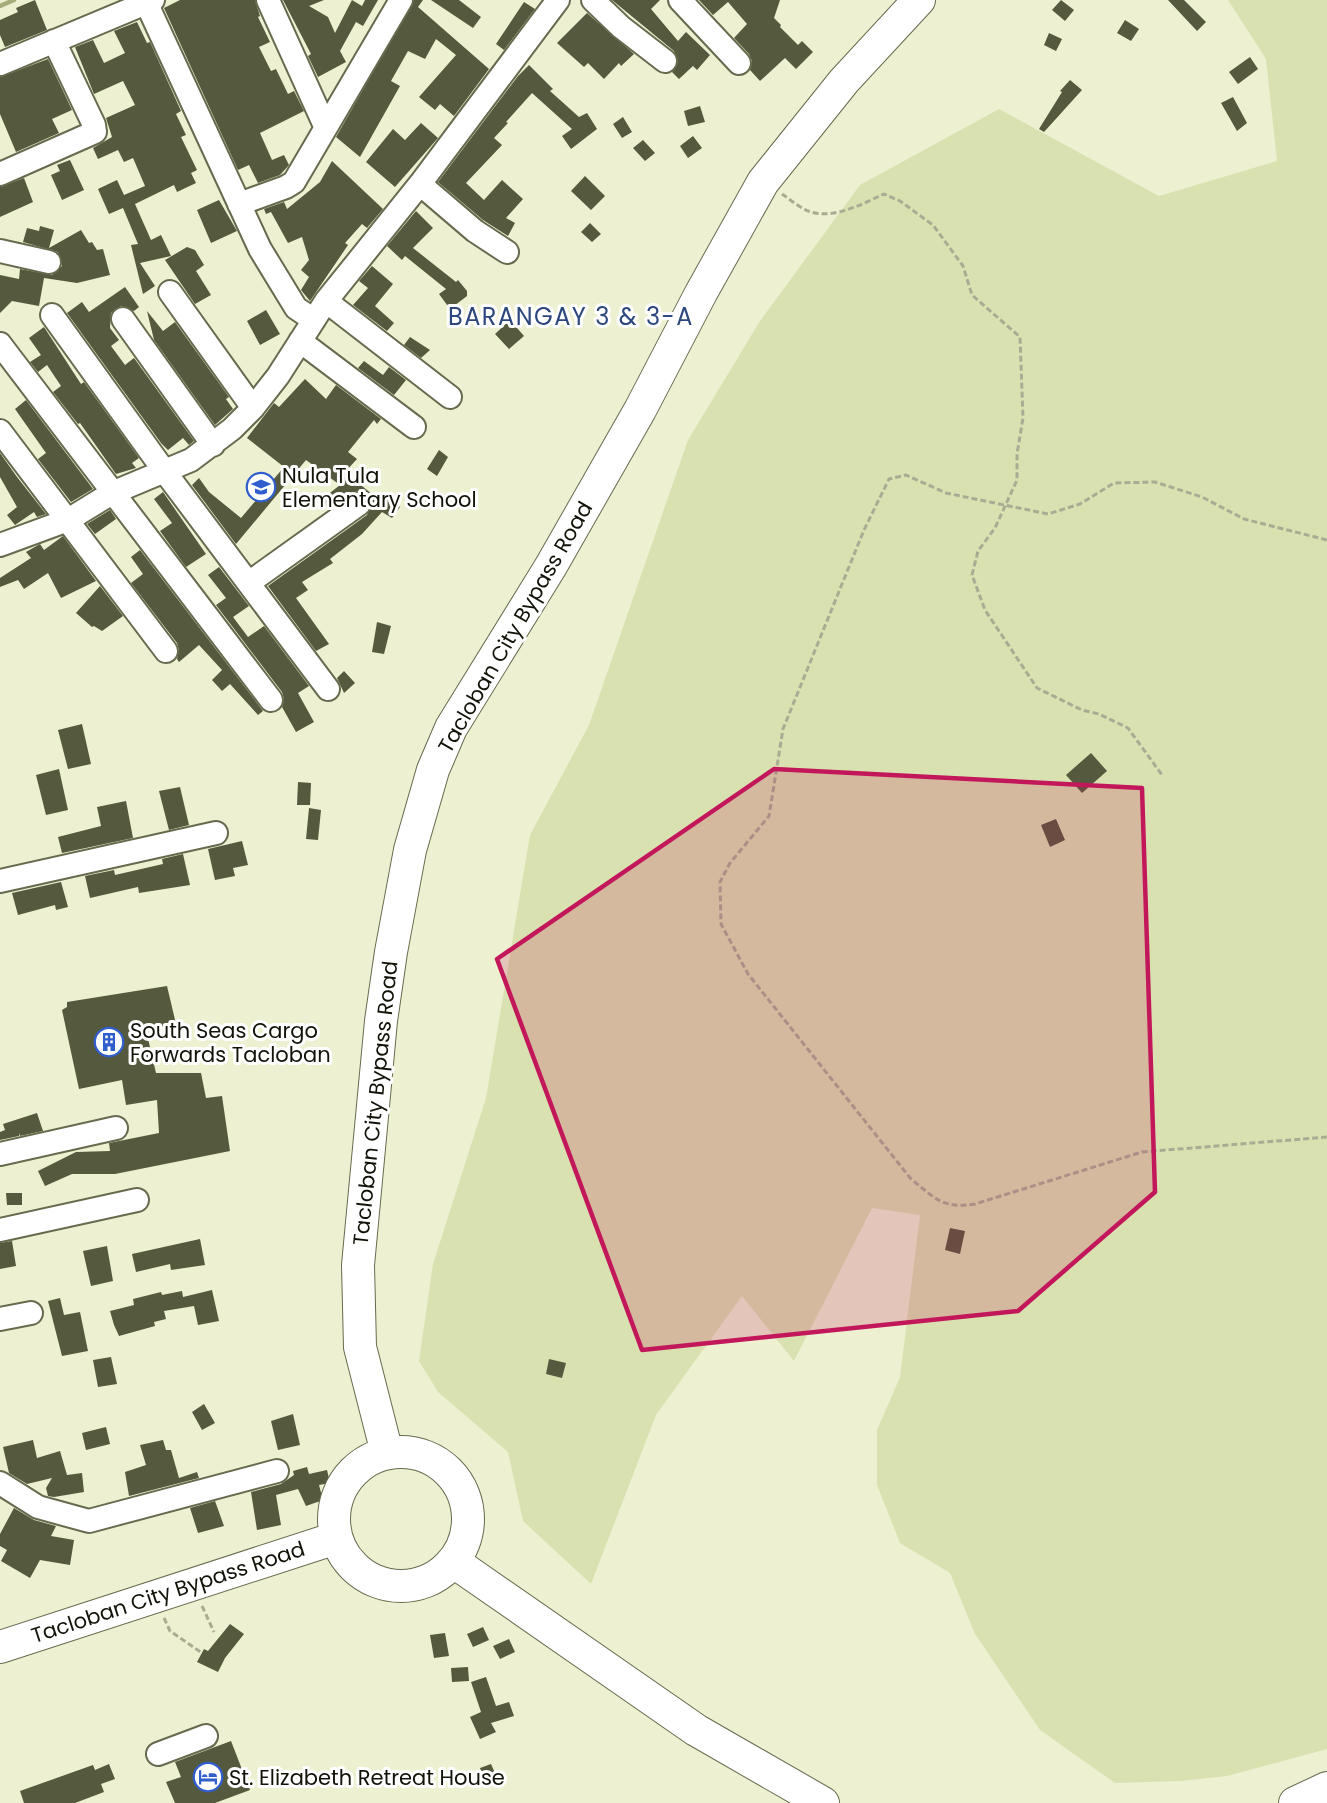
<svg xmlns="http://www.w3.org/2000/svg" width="1327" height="1803" font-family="Poppins,sans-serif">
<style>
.green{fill:#dae1b1}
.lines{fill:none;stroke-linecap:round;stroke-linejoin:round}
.stream{stroke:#a6ac7a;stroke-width:4.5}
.building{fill:#55593d}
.minor-casing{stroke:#676a4e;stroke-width:26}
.highway-casing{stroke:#676a4e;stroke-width:34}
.path{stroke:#a9ac93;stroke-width:3;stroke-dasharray:6 3;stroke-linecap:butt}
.minor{stroke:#fff;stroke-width:22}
.highway{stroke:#fff;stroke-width:32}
.marked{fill:#c2185b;fill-opacity:0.2;stroke:#c2185b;stroke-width:4.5;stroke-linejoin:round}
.labels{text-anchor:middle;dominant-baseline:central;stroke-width:6;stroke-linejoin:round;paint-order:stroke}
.poi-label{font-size:21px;fill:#121308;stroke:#fff;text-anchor:start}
.street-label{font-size:21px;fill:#121308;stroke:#fff}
.quarter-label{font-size:24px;letter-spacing:1.5px;fill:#2c467e;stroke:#fff}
</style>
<rect width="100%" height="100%" fill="#edf1d1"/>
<path class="green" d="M 1228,0 L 1327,0 L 1327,1749 L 1227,1776 L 1181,1781 L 1115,1783 L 1040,1730 L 975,1634 L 950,1573 L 900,1543 L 877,1485 L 877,1430 L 900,1377 L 920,1215 L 872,1208 L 794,1361 L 742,1296 L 656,1415 L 591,1584 L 523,1521 L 508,1452 L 438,1392 L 419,1361 L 433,1264 L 486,1098 L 530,835 L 589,725 L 688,440 L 760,321 L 860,185 L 999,109 L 1159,196 L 1277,161 L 1266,59 Z"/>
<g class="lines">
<path class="stream" d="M 0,6 L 14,0"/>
</g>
<path class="building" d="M 35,0 L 47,30 L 5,47 L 0,35 L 0,20 L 18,12 L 16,8 Z
M 180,0 L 255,0 L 260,16 L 258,17 L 270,42 L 259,47 L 271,71 L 276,69 L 288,94 L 294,91 L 304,111 L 260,133 L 272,160 L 284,155 L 289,165 L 280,175 L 258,183 L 249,165 L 238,170 L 164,8 Z
M 283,0 L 324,0 L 309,6 L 328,17 L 335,33 L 352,0 L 362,6 L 365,0 L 378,0 L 363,26 L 356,22 L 340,51 L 346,62 L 318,77 L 308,56 L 311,54 Z
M 414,0 L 423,0 L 418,7 L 489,69 L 454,116 L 440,104 L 435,110 L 419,97 L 456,55 L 436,39 L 425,59 L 408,51 L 391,81 L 400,86 L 360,157 L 336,137 Z
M 431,0 L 459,0 L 481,17 L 473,28 Z
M 612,0 L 660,0 L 651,9 L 678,41 L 686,32 L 710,55 L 697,70 L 693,66 L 679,79 L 672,72 L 678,62 L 674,51 Z
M 699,0 L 780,0 L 774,18 L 781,25 L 780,27 L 798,45 L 802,41 L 813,52 L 796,69 L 785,58 L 760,81 L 750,70 L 752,61 L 749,54 L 734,38 L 747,24 L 728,2 L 713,15 Z
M 1061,0 L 1074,10 L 1065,21 L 1052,10 Z
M 1168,0 L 1184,0 L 1206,22 L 1197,31 Z
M 524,2 L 535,9 L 504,50 L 496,44 Z
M 587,13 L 634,54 L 621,66 L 619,63 L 604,79 L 588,63 L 584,67 L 557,43 Z
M 1125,20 L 1139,29 L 1131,41 L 1117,33 Z
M 137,22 L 147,43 L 150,42 L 181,111 L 176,114 L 186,135 L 181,137 L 197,170 L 191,173 L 196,183 L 177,192 L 174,185 L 135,204 L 151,240 L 161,235 L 171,256 L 140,263 L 155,286 L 143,294 L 131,245 L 138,244 L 123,208 L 109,214 L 98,189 L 117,180 L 124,195 L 145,186 L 133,158 L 124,162 L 118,150 L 98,159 L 93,148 L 112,137 L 106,118 L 135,105 L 123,81 L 94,94 L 75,47 L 93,40 L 104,63 L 125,53 L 114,31 Z
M 1049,33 L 1062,39 L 1056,51 L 1044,45 Z
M 1250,57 L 1258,69 L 1238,84 L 1229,72 Z
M 48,59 L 72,110 L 52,119 L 59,133 L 16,152 L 0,114 L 0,77 Z
M 529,65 L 553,89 L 550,91 L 579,117 L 587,113 L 597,129 L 571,149 L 562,136 L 572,129 L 532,93 L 506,122 L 508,123 L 494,138 L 502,145 L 466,183 L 484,200 L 502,180 L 523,199 L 506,218 L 515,223 L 508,236 L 483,220 L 438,182 L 518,76 Z
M 1070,80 L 1082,90 L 1044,132 L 1039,129 L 1062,92 L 1060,91 Z
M 1233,97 L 1247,123 L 1237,131 L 1221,103 Z
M 700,106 L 705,122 L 688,126 L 684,111 Z
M 623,117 L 632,132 L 622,138 L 613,124 Z
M 421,123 L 438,138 L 395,187 L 366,162 L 393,129 L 405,140 Z
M 693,136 L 702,148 L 688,158 L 680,146 Z
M 643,140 L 655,153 L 645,161 L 633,148 Z
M 70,160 L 84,190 L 62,200 L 51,175 L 60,171 L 57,165 Z
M 332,161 L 383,209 L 367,228 L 362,224 L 345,243 L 348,245 L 310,301 L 301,290 L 309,277 L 301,270 L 309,260 L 302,237 L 288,243 L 271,212 L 266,214 L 264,209 L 284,202 L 287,209 L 320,182 Z
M 585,176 L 605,196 L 591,210 L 571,191 Z
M 24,178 L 33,202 L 0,217 L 0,187 Z
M 219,200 L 237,231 L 211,243 L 197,210 Z
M 416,211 L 433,228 L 413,248 L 456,282 L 458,280 L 467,291 L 467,296 L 450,309 L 439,294 L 446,289 L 405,256 L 402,260 L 387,246 Z
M 590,223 L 601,234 L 592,242 L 581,232 Z
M 40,226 L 54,230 L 49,248 L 81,230 L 89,243 L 92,242 L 97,250 L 103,249 L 110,275 L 77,283 L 44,278 L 39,306 L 12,301 L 0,313 L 0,275 L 19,279 L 20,269 L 52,275 L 62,266 L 58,252 L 23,242 L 27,228 L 39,231 Z
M 187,247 L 195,250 L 204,265 L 196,271 L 211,295 L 195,304 L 165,260 Z
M 372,266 L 393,284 L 375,306 L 394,323 L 387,331 L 353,305 L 368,288 L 359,281 Z
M 125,287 L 139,307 L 134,311 L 121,306 L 111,313 L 110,328 L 119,340 L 111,346 L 125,365 L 134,358 L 194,441 L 189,445 L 183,438 L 168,450 L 161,443 L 67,313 L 82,302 L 89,312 Z
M 266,310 L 280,334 L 260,345 L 247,321 Z
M 147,311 L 163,331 L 175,322 L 229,397 L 226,399 L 233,409 L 215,425 L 154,340 Z
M 510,320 L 524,336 L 509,349 L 495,334 Z
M 44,327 L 81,384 L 84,382 L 139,458 L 132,463 L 136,468 L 116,474 L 80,423 L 78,424 L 53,392 L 61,386 L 47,365 L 38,372 L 30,362 L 41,355 L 29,338 Z
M 410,337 L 430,350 L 421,358 L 404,345 Z
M 364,361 L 383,375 L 389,367 L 406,380 L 394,395 L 358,368 Z
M 305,379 L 326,399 L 336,385 L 381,419 L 377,424 L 374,420 L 348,452 L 357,459 L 345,472 L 384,504 L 388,499 L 400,507 L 392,518 L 382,512 L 362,534 L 330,559 L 333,563 L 302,582 L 308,590 L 296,598 L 329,644 L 316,651 L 268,586 L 367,515 L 372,503 L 370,496 L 357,491 L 329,509 L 321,500 L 340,485 L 306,460 L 236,544 L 192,485 L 199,478 L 209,492 L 241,518 L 284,467 L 247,438 L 274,403 L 279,407 Z
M 26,400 L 93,489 L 71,502 L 38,459 L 46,453 L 15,409 Z
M 439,450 L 448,457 L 437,476 L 427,469 Z
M 0,453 L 17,477 L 46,514 L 37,517 L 34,512 L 15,525 L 7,515 L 17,507 L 0,477 Z
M 163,492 L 206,554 L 186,567 L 160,531 L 172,523 L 154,499 Z
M 110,510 L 116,519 L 95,534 L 87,524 Z
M 63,536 L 96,581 L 61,598 L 48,573 L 24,589 L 18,580 L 0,587 L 0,578 L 31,558 L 26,552 L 40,544 L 44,550 Z
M 140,550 L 263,711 L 258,715 L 230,684 L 222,691 L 212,680 L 222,670 L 199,645 L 179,662 L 177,659 L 179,650 L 177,643 L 131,583 L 143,574 L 131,557 Z
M 219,567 L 249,606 L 233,617 L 248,637 L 264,626 L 309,686 L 298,693 L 314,722 L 296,732 L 282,707 L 284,699 L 282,692 L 216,605 L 226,598 L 208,575 Z
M 100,586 L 123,616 L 102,631 L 94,626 L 92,627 L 76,613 Z
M 377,622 L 391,626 L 384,654 L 372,652 Z
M 344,671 L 355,683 L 344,693 L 337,678 Z
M 82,724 L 91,764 L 68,769 L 58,730 Z
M 1091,753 L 1107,771 L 1082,793 L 1066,775 Z
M 59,769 L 68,810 L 46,815 L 36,775 Z
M 298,782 L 311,783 L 310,805 L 297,805 Z
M 180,787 L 189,825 L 169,830 L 159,791 Z
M 126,801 L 133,838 L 62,853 L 58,837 L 101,826 L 97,807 Z
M 309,808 L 321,810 L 318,840 L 306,839 Z
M 1056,819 L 1065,840 L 1050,847 L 1041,825 Z
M 242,841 L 248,865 L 233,868 L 235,876 L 215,880 L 208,849 Z
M 183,854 L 190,885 L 139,893 L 138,887 L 90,898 L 85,876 L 114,870 L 115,875 L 163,864 L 162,859 Z
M 61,882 L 68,907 L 56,910 L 55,905 L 18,915 L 12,893 Z
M 167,986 L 176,1024 L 146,1030 L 156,1073 L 201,1073 L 206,1098 L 222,1096 L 230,1151 L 115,1174 L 72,1174 L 45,1186 L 38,1171 L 76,1152 L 110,1151 L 109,1143 L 159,1133 L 157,1100 L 126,1105 L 122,1080 L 79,1089 L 62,1010 L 67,1007 L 67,1002 Z
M 37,1113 L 43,1131 L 20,1136 L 19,1133 L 19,1136 L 0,1140 L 0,1132 L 5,1130 L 3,1124 Z
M 6,1193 L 22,1193 L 22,1205 L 7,1205 Z
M 950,1228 L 965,1231 L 960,1254 L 945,1250 Z
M 200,1239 L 205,1265 L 171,1270 L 170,1264 L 136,1272 L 132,1254 Z
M 12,1241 L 16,1266 L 0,1269 L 0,1243 Z
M 107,1246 L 113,1281 L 91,1286 L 83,1251 Z
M 212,1290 L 219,1321 L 198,1325 L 194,1306 L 164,1311 L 166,1319 L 154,1322 L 155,1326 L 119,1336 L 114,1325 L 110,1311 L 134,1305 L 133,1299 L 161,1292 L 162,1295 L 182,1291 L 183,1297 Z
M 60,1298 L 64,1315 L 80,1312 L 88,1351 L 62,1356 L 48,1301 Z
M 111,1357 L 117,1384 L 98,1387 L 93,1360 Z
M 549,1359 L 566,1363 L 562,1378 L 546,1374 Z
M 204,1404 L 215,1423 L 202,1430 L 192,1412 Z
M 293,1414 L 300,1445 L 278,1450 L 271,1421 Z
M 106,1427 L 110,1444 L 86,1450 L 82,1433 Z
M 33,1440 L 37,1458 L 60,1451 L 67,1475 L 82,1473 L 84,1492 L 54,1497 L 48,1496 L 46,1488 L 52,1478 L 27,1484 L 9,1473 L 3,1447 Z
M 163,1440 L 166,1450 L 171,1450 L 179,1478 L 197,1472 L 199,1478 L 129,1496 L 125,1472 L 146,1465 L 140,1445 Z
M 307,1467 L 309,1474 L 327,1470 L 330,1483 L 319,1485 L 323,1500 L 306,1506 L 298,1489 L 276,1495 L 281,1525 L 257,1530 L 251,1492 L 281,1484 L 294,1475 L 293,1471 Z
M 215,1501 L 224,1526 L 198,1533 L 190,1508 Z
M 14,1508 L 34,1520 L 56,1526 L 51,1536 L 74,1540 L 70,1565 L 40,1560 L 30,1578 L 1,1561 L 7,1550 L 0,1546 L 0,1534 Z
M 230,1624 L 244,1634 L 225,1658 L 218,1672 L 197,1662 L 204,1649 L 208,1651 Z
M 483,1627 L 489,1640 L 473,1647 L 467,1634 Z
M 445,1633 L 449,1656 L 434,1658 L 430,1635 Z
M 509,1639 L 515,1652 L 500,1659 L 493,1646 Z
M 468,1667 L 469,1681 L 452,1682 L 451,1668 Z
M 486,1677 L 496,1706 L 509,1702 L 514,1716 L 491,1723 L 496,1732 L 480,1739 L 470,1717 L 481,1712 L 471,1682 Z
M 231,1741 L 250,1790 L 215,1803 L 175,1803 L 166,1782 L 181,1777 L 175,1762 Z
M 109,1764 L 115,1779 L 101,1784 L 104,1792 L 75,1803 L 24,1803 L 20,1791 L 93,1765 L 95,1770 Z
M 491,1764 L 498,1780 L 486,1784 L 480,1768 Z"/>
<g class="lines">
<g class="minor-casing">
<path id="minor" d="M 145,0 L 260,249 L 296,308 L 314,320
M 268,0 L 325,126
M 593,0 L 621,27 L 665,61
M 680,0 L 739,63
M 0,64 L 153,0
M 0,174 L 95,132 L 94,125 L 54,41
M 420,184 L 475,231 L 507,252
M 239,204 L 286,187 L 294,182 L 401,0
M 0,251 L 49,262
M 170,292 L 253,408
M 326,301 L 450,397
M 52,315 L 165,472 L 328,689
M 123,319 L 213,445
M 300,341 L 414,427
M 0,344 L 271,700
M 0,431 L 166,651
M 0,545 L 68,520 L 112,493 L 191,460 L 232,429 L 253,408 L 278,376 L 326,301 L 420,184 L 558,0
M 250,582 L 359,504
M 0,881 L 216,833
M 0,1154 L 116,1128
M 0,1230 L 137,1200
M 0,1319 L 31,1313
M 0,1483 L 38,1507 L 89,1521 L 277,1471
M 158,1754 L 206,1736"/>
</g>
<g class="highway-casing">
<path id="highway" d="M334 1519a67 67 0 1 1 134 0a67 67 0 1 1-134 0Z
M 387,1453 L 360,1347 L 358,1265 L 381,1021 L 391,952 L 410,850 L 433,770 L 451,728 L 551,566 L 640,410 L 701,293 L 763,182 L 844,81 L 919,0
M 454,1562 L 696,1730 L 823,1803
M 0,1647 L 336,1538
M 1295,1803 L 1327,1788"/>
</g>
<path class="path" d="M 782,194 C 791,200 801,209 811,212 C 835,219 862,204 884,194 L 900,201 L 933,225 L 963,266 L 972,295 L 1020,337 L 1023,418 L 1017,454 L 1017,480 L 995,528 L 978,551 L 972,575 L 985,610 L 1037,688 L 1082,710 L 1099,714 L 1128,728 L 1162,775
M 1327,540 L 1244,519 L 1202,497 L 1155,482 L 1114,483 L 1080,504 L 1048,514 L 946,493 L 906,475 L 889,479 L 864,530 L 783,729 L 769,816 L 730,863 L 720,882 L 721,924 L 748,974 L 911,1179 C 936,1199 943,1209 975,1204 L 1142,1152 L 1327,1137
M 202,1606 L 214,1632
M 164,1618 L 170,1631 L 202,1653"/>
<use href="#minor" class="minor"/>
<use href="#highway" class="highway"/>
</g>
<path class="marked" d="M 774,769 L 1142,788 L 1155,1192 L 1018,1311 L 642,1350 L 497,959 Z"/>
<defs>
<g id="school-ring" transform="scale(1.5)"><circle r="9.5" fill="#fff" stroke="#305ecd" stroke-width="1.5"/><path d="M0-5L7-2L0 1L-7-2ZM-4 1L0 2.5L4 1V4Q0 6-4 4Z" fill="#305ecd"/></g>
<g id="building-ring" transform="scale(1.5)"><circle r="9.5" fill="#fff" stroke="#305ecd" stroke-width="1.5"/><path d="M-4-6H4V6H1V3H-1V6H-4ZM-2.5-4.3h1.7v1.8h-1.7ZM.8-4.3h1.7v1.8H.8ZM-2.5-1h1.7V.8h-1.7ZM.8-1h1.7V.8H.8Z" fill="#305ecd"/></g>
<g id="hotel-ring" transform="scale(1.5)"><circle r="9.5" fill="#fff" stroke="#305ecd" stroke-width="1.5"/><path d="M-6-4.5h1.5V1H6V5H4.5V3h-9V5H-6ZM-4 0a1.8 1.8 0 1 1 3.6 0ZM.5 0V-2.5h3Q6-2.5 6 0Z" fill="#305ecd"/></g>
</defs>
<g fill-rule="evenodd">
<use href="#school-ring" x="261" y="487"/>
<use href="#building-ring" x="109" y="1042"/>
<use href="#hotel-ring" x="208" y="1777"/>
</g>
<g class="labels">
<g class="poi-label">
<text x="282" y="475">Nula Tula<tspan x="282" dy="24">Elementary School</tspan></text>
<text x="130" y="1030">South Seas Cargo<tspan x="130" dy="24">Forwards Tacloban</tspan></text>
<text x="229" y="1777">St. Elizabeth Retreat House</text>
</g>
<g class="street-label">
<text transform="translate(515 627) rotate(-60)">Tacloban City Bypass Road</text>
<text transform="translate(375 1103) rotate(-84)">Tacloban City Bypass Road</text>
<text transform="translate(168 1592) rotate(-18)">Tacloban City Bypass Road</text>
</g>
<g class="quarter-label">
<text x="571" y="316">BARANGAY 3 &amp; 3-A</text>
</g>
</g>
</svg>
